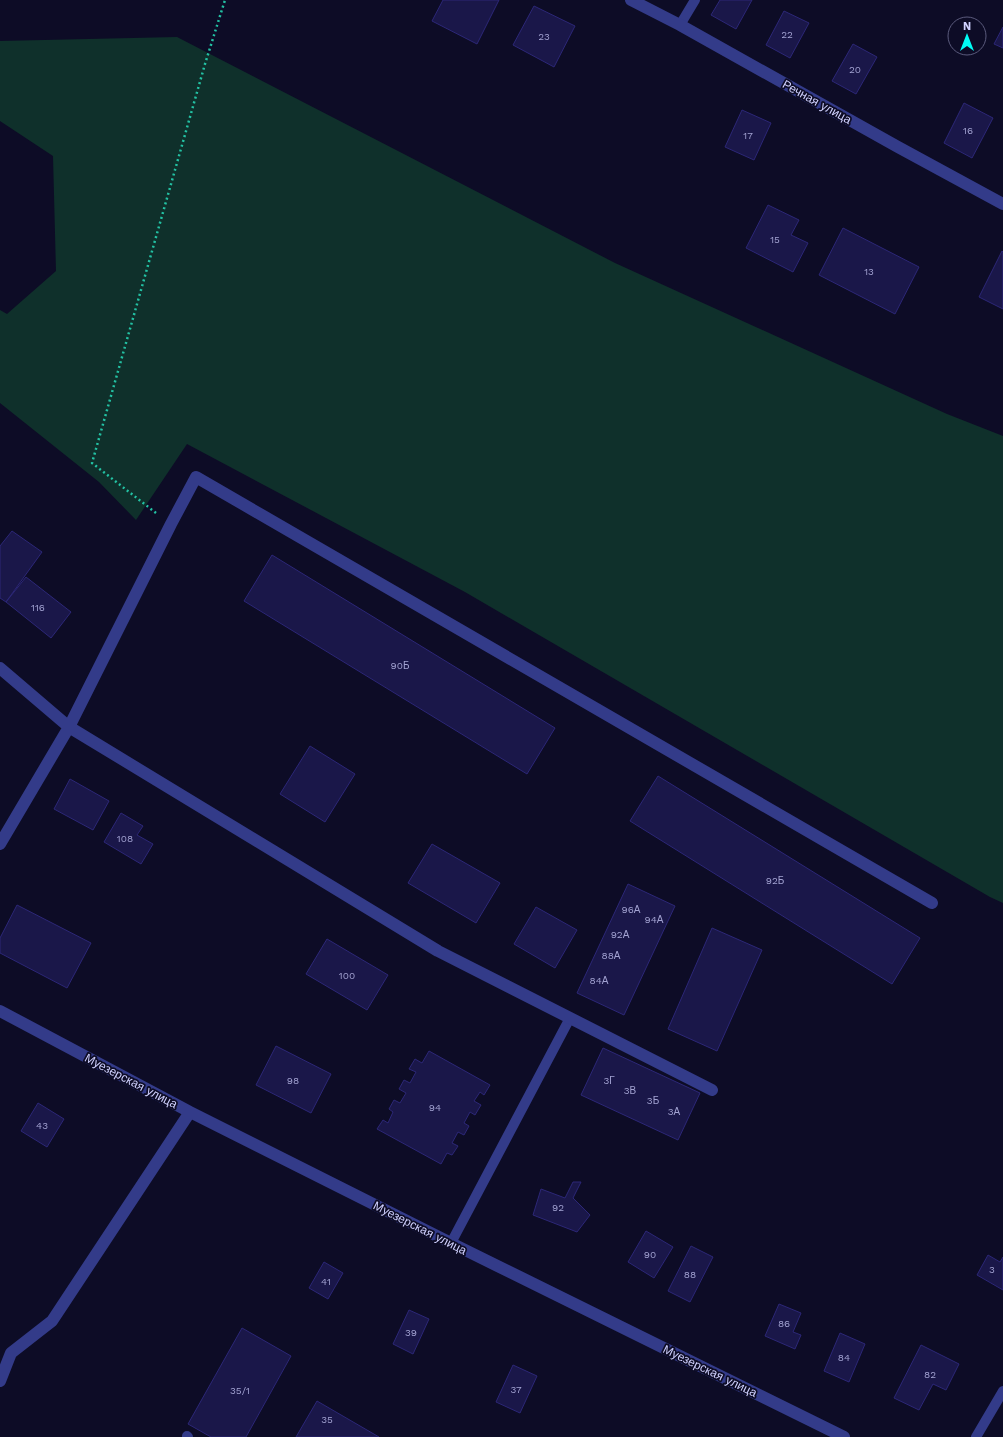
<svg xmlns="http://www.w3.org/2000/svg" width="1003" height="1437" font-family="'Work Sans',sans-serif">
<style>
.green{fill:#0f302b}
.building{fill:#1a1749;stroke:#2c2777}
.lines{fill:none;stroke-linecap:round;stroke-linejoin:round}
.path{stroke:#23c1a3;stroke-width:2.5;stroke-dasharray:2 3;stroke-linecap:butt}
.lane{stroke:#333b89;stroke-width:10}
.street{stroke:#333b89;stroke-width:12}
.labels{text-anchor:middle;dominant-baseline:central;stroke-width:3.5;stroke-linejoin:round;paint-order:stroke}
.number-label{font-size:10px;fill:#a3a3d2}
.street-label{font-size:12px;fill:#d1d2ff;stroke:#0d0c26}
</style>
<rect width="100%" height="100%" fill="#0d0c26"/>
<path class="green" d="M 177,37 L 615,263 L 947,414 L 1003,436 L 1003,903 L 990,897 L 465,592 L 187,444 L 136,520 L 99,482 L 0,403 L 0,310 L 7,314 L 56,271 L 53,156 L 0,121 L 0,41 Z"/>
<path class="building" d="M 443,0 L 499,0 L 477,44 L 432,21 Z
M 720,0 L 752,0 L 736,29 L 711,15 Z
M 534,6 L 575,26 L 554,67 L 513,45 Z
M 784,11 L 809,23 L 790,58 L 766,45 Z
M 1003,27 L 1003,48 L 994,44 Z
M 853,44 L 877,57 L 856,94 L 832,81 Z
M 964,103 L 993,118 L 972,158 L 944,143 Z
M 742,110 L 771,123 L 754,160 L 725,147 Z
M 768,205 L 799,220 L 791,235 L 808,243 L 793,272 L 746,248 Z
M 843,228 L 919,267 L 895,314 L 819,275 Z
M 1002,251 L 1003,252 L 1003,309 L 979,297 Z
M 12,531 L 42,552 L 6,602 L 0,598 L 0,546 Z
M 272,555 L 555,728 L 527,774 L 244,601 Z
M 26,577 L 71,612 L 51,638 L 6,602 Z
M 310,746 L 355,774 L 325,822 L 280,794 Z
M 658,776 L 920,938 L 892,984 L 630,821 Z
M 70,779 L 109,801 L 93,830 L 54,809 Z
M 121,813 L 143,826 L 137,835 L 153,844 L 141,864 L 104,842 Z
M 432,844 L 500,883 L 476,923 L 408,883 Z
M 628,884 L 675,906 L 624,1015 L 577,993 Z
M 17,905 L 91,943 L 67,988 L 0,953 L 0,938 Z
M 536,907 L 577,930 L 555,968 L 514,944 Z
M 712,928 L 762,950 L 717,1051 L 668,1029 Z
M 327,939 L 388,975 L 367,1010 L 306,974 Z
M 276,1046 L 331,1074 L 311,1113 L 256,1085 Z
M 603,1048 L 700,1093 L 678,1140 L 581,1095 Z
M 429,1051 L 490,1085 L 484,1095 L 480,1092 L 474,1101 L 481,1105 L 475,1115 L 470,1112 L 464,1123 L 469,1126 L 464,1135 L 458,1132 L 452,1143 L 458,1146 L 452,1155 L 447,1153 L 441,1164 L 377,1129 L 383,1120 L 388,1123 L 393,1112 L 389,1109 L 394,1100 L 400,1103 L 406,1093 L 399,1089 L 404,1080 L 410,1083 L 416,1072 L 409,1069 L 415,1059 L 422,1063 Z
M 38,1103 L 64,1119 L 47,1147 L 21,1131 Z
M 573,1182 L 581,1182 L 573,1198 L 590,1215 L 577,1232 L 533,1215 L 541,1189 L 565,1198 Z
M 646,1231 L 673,1247 L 654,1278 L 628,1262 Z
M 691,1246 L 713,1257 L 690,1302 L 668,1291 Z
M 988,1255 L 1000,1262 L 1003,1257 L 1003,1290 L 977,1275 Z
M 324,1262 L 343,1273 L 328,1299 L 309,1288 Z
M 779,1304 L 801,1313 L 793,1332 L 801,1335 L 795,1349 L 765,1336 Z
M 409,1310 L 429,1319 L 413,1354 L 393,1344 Z
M 242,1328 L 291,1356 L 246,1437 L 211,1437 L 188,1424 Z
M 840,1333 L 865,1344 L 849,1382 L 824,1371 Z
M 921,1345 L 959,1364 L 946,1390 L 933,1384 L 919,1410 L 894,1398 Z
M 513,1365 L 537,1376 L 520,1413 L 496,1402 Z
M 317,1401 L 379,1437 L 296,1437 Z"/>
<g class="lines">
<path class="path" d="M 156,513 L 92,463 L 205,64 L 225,0"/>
<path class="lane" d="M 680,25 L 695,0
M 451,1243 L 570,1018
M 187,1436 L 188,1437
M 976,1437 L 1003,1391"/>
<path class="street" d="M 631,0 L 680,25 L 898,147 L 1003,204
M 0,668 L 69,727 L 438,951 L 712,1090
M 0,844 L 69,727 L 171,524 L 196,477 L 932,903
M 0,1011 L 190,1112 L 451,1243 L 844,1437
M 0,1381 L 11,1353 L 52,1321 L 190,1112"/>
</g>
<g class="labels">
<g class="number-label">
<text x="787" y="34">22</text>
<text x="544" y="36">23</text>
<text x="855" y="69">20</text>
<text x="968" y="130">16</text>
<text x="748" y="135">17</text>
<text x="775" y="239">15</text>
<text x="869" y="271">13</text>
<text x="38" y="607">116</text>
<text x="400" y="665">90Б</text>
<text x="125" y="838">108</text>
<text x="775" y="880">92Б</text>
<text x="631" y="909">96А</text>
<text x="654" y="919">94А</text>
<text x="620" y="934">92А</text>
<text x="611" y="955">88А</text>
<text x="347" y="975">100</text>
<text x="599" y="980">84А</text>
<text x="293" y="1080">98</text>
<text x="609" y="1080">3Г</text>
<text x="630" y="1090">3В</text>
<text x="653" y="1100">3Б</text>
<text x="435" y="1107">94</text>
<text x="674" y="1111">3А</text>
<text x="42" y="1125">43</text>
<text x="558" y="1207">92</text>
<text x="650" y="1254">90</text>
<text x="992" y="1269">3</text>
<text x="690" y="1274">88</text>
<text x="326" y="1281">41</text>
<text x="784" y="1323">86</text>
<text x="411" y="1332">39</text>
<text x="844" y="1357">84</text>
<text x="930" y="1374">82</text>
<text x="516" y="1389">37</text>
<text x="240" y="1390">35/1</text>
<text x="327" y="1419">35</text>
</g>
<g class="street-label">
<text transform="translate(817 102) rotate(29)">Речная улица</text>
<text transform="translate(131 1081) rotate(28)">Муезерская улица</text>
<text transform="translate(420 1228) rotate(27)">Муезерская улица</text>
<text transform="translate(710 1371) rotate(26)">Муезерская улица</text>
</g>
</g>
<g transform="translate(967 36)"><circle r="19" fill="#0d0c26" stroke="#5b5b7d"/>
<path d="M0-3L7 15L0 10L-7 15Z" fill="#00fcf4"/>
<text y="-6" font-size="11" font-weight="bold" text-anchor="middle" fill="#d1d2ff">N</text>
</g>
</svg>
